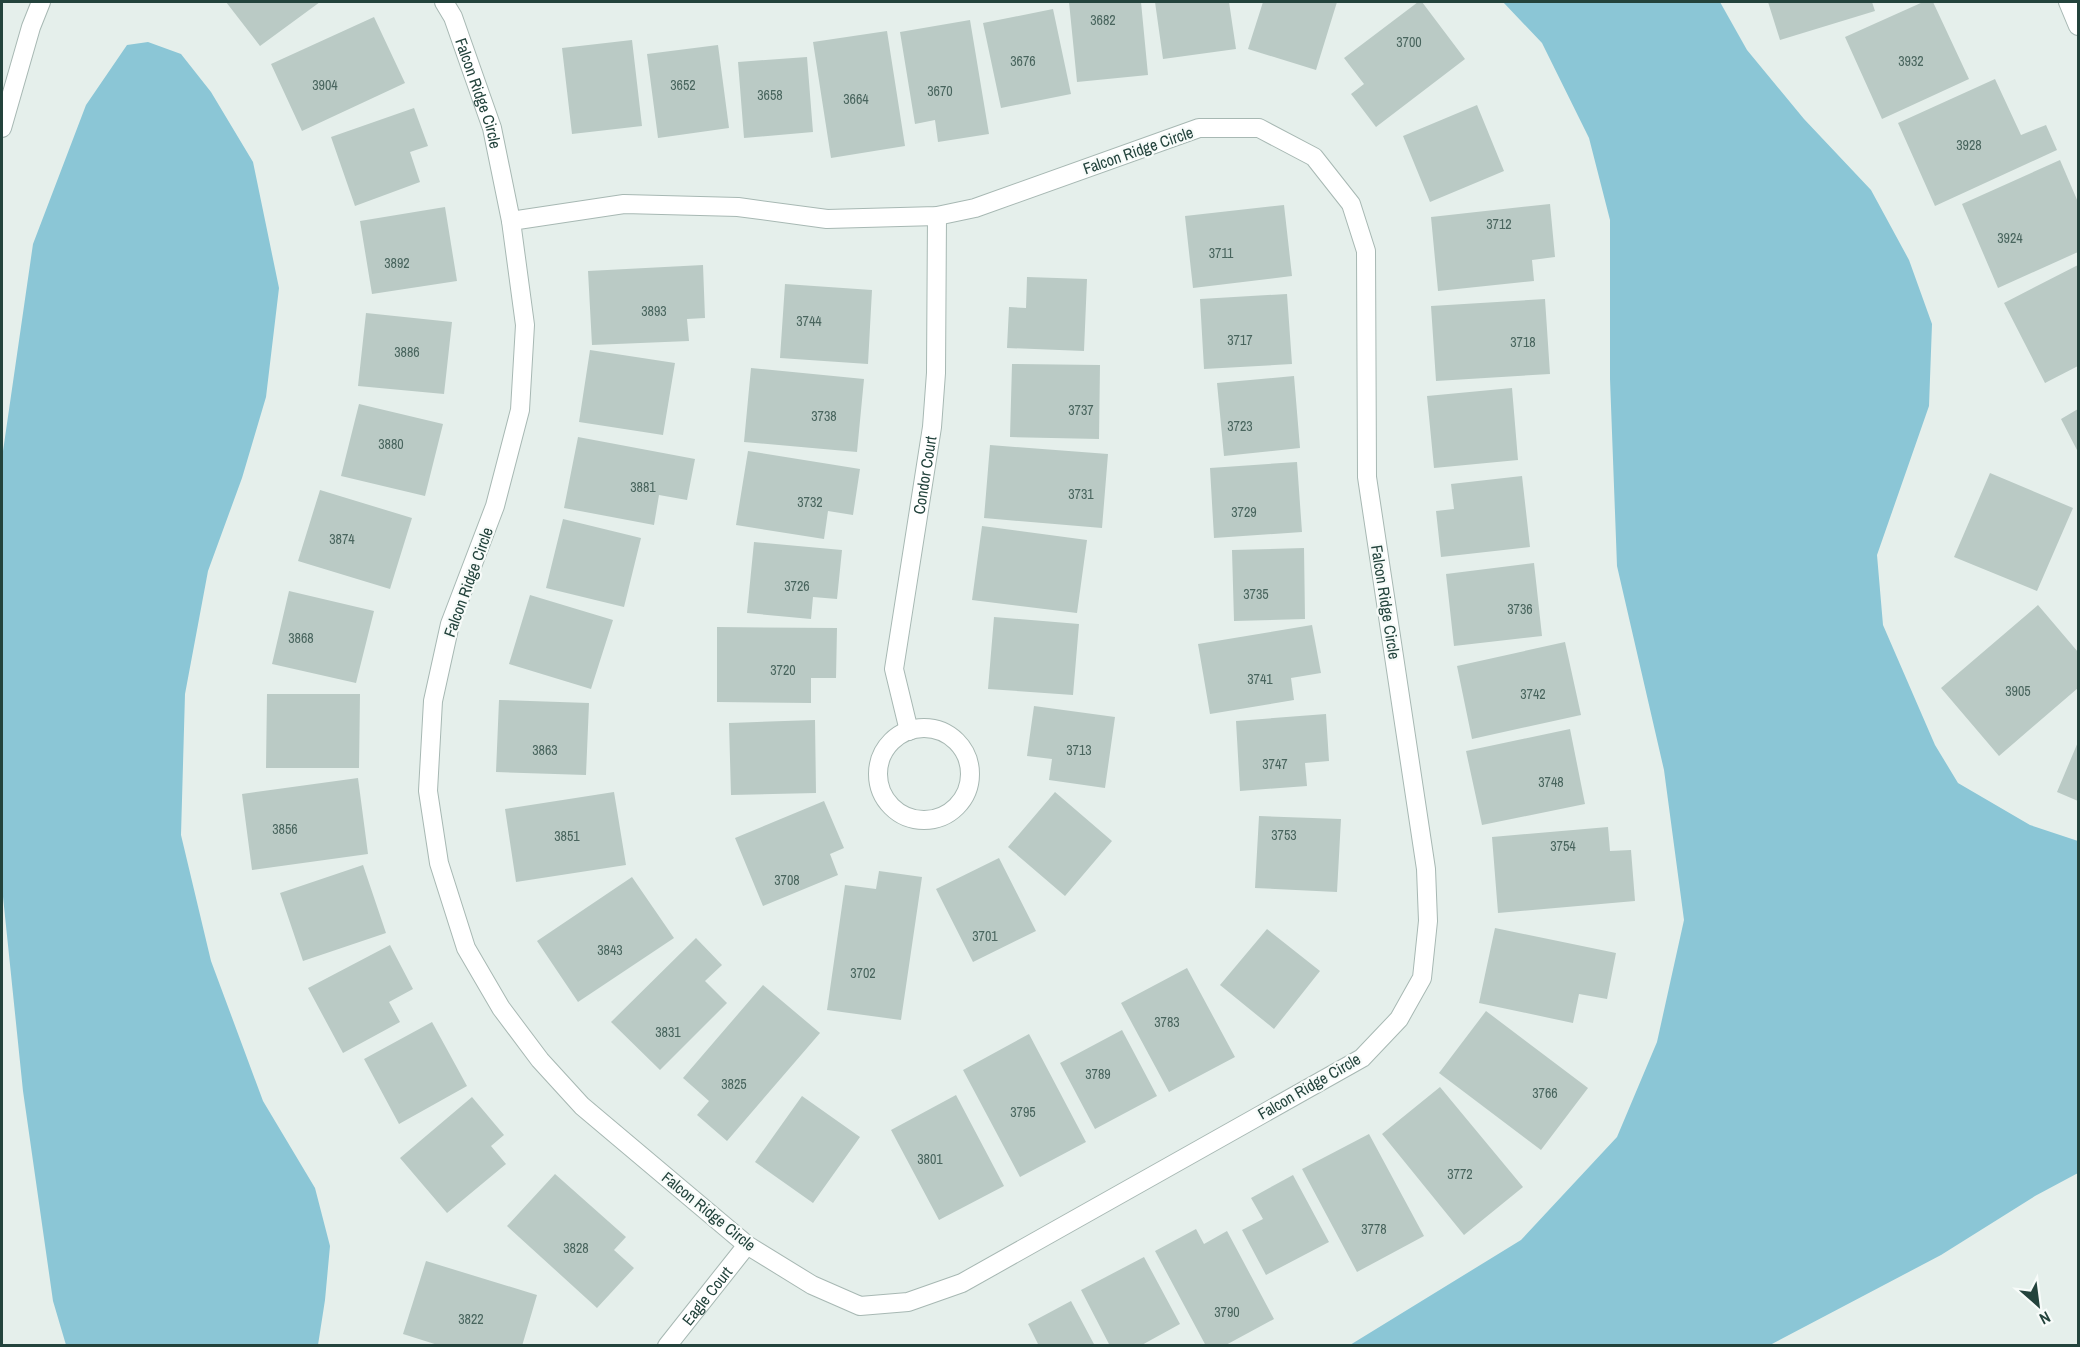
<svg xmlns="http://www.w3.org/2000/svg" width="2080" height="1347" font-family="'Archivo Narrow',sans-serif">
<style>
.water{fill:#8bc6d6}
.building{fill:#bacac5}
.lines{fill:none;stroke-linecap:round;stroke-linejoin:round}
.minor-casing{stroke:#a7b8b3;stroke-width:20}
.minor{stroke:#fff;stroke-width:18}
.labels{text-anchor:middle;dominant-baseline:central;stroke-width:4.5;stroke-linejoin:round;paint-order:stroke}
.number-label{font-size:14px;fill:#49655e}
.street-label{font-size:16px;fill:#23433c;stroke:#f7fbf9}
</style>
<rect width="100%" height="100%" fill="#e5efeb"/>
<path class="water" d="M 1503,2 L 1720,2 L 1747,50 L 1804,119 L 1871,190 L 1909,260 L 1932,324 L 1929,406 L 1877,555 L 1883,625 L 1935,745 L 1958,783 L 2030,825 L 2078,841 L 2078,1173 L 2035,1196 L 1941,1255 L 1770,1345 L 1350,1345 L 1521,1240 L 1617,1137 L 1657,1042 L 1684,920 L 1664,770 L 1617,566 L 1610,379 L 1610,220 L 1589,138 L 1542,43 Z
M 148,42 L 181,54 L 211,92 L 253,162 L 279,288 L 266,397 L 242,478 L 208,571 L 185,694 L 181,835 L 211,961 L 263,1101 L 315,1188 L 330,1246 L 325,1300 L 318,1345 L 66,1345 L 53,1301 L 23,1091 L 2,887 L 2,458 L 33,244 L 86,105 L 127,45 Z"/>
<path class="building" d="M 226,2 L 320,2 L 260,46 Z
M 1069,2 L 1141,2 L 1148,75 L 1077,82 Z
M 1155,2 L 1229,2 L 1236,49 L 1163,59 Z
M 1263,2 L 1337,2 L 1316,70 L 1248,49 Z
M 1418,2 L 1422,2 L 1465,59 L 1376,127 L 1351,94 L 1364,84 L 1344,58 Z
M 1768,2 L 1872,2 L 1875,11 L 1780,40 Z
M 1923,2 L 1933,2 L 1969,79 L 1882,119 L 1845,37 Z
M 1053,9 L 1071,94 L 1001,108 L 983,23 Z
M 374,17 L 405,83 L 302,131 L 271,64 Z
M 970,20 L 989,134 L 938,142 L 935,120 L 915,124 L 900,32 Z
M 887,31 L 905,146 L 831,158 L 813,42 Z
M 632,40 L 642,126 L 572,134 L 562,48 Z
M 718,45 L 729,128 L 658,138 L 647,54 Z
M 807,57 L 813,132 L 744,138 L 738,62 Z
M 1995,79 L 2021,135 L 2046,125 L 2057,150 L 1935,206 L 1898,123 Z
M 1477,105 L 1504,171 L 1430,202 L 1403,136 Z
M 414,108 L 428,146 L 410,152 L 420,182 L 355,206 L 331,137 Z
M 2060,160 L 2078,202 L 2078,252 L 1998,288 L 1962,204 Z
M 1550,204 L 1555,257 L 1532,260 L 1534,281 L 1438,291 L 1431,217 Z
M 1284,205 L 1292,276 L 1193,288 L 1185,216 Z
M 445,207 L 457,281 L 372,294 L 360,221 Z
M 703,265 L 705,318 L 687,319 L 689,341 L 592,345 L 588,271 Z
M 2078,265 L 2078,366 L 2045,383 L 2004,303 Z
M 1027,277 L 1087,279 L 1084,351 L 1007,348 L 1009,307 L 1026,308 Z
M 785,284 L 872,290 L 868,364 L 780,358 Z
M 1287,294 L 1292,364 L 1204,369 L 1200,299 Z
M 1545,299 L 1550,374 L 1436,381 L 1431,306 Z
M 366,313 L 452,322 L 444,394 L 358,386 Z
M 590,350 L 675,363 L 663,435 L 579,422 Z
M 1012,364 L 1100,365 L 1099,439 L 1010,437 Z
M 751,368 L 864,379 L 857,452 L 744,442 Z
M 1294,376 L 1300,448 L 1224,456 L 1217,383 Z
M 1512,388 L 1518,460 L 1434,468 L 1427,396 Z
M 359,404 L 443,424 L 425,496 L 341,476 Z
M 2078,409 L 2078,452 L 2061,419 Z
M 578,437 L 695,459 L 687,500 L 659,495 L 654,525 L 564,508 Z
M 990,445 L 1108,454 L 1102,528 L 984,518 Z
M 748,451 L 860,469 L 853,515 L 828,511 L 824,539 L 736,525 Z
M 1297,462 L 1302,532 L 1214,538 L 1210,468 Z
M 1990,473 L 2073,508 L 2037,591 L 1954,557 Z
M 1522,476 L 1530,547 L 1441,557 L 1436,511 L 1454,509 L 1451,484 Z
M 320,490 L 412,518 L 390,589 L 298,561 Z
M 563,519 L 641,538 L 624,607 L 546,588 Z
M 982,526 L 1087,540 L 1077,613 L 972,600 Z
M 754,542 L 842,550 L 837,599 L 813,597 L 811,619 L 747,613 Z
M 1304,548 L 1305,619 L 1234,621 L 1232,550 Z
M 1534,563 L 1542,636 L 1454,646 L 1446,574 Z
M 289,591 L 374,611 L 356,683 L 272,664 Z
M 530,595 L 613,620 L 591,689 L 509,664 Z
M 2038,605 L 2078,652 L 2078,688 L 1999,756 L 1941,688 Z
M 994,617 L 1079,624 L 1073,695 L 988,689 Z
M 1312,625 L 1321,673 L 1291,678 L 1294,700 L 1210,714 L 1198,644 Z
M 717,627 L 837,628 L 836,678 L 811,678 L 811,703 L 717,702 Z
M 1565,642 L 1581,715 L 1472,739 L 1457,666 Z
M 267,694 L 360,694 L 359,768 L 266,768 Z
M 499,700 L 589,703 L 586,775 L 496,772 Z
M 1034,706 L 1115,717 L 1105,788 L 1049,780 L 1052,759 L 1027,756 Z
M 1326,714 L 1329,761 L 1305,763 L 1307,786 L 1240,791 L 1236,721 Z
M 815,720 L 816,793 L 731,795 L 729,723 Z
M 1570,729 L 1585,804 L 1482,825 L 1466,751 Z
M 2078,742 L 2078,801 L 2057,792 Z
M 358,778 L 368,854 L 252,870 L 242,794 Z
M 614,792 L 626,865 L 516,882 L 505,809 Z
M 1055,792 L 1112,841 L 1065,896 L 1008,847 Z
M 824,801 L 844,848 L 830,854 L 838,875 L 763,906 L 735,838 Z
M 1259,816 L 1341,819 L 1337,892 L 1255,888 Z
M 1608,827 L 1610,851 L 1631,850 L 1635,901 L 1498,913 L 1492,837 Z
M 999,858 L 1036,931 L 973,962 L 936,889 Z
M 363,865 L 386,933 L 303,961 L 280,893 Z
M 879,871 L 922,877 L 901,1020 L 827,1010 L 845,885 L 876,889 Z
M 632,877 L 674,938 L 578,1002 L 537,941 Z
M 1495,928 L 1616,953 L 1607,999 L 1579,994 L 1573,1023 L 1479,1003 Z
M 1267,929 L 1320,971 L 1274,1029 L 1220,985 Z
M 696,938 L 722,965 L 705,981 L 727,1003 L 660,1070 L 611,1022 Z
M 390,945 L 413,989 L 389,1002 L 400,1022 L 343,1053 L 308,988 Z
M 1187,968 L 1235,1057 L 1169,1092 L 1121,1003 Z
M 763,985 L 820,1033 L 727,1141 L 697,1115 L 709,1101 L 683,1078 Z
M 1486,1011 L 1588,1088 L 1541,1150 L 1439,1073 Z
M 432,1022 L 467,1086 L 399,1124 L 364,1059 Z
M 1122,1030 L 1157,1096 L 1095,1129 L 1060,1063 Z
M 1029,1034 L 1086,1142 L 1020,1177 L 963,1070 Z
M 1440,1087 L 1523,1187 L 1464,1235 L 1382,1134 Z
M 956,1095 L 1004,1186 L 939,1220 L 891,1130 Z
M 802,1096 L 860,1137 L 813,1203 L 755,1162 Z
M 472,1097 L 504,1135 L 491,1146 L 506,1164 L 447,1213 L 400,1158 Z
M 1369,1134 L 1424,1236 L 1357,1272 L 1302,1169 Z
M 555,1174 L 626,1237 L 614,1250 L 634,1268 L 597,1308 L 507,1226 Z
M 1293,1175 L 1329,1242 L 1266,1275 L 1242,1230 L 1263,1219 L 1251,1198 Z
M 1196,1229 L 1204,1244 L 1227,1231 L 1274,1319 L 1224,1346 L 1206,1346 L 1155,1251 Z
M 1144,1257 L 1180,1324 L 1140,1346 L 1110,1346 L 1081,1290 Z
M 426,1261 L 537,1295 L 522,1346 L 441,1346 L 403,1334 Z
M 1071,1301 L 1095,1346 L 1039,1346 L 1028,1324 Z"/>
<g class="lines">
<g class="minor-casing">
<g id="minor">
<path id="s1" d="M 444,2 L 453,17 L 492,128 L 511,221"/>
<path d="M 2068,2 L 2078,26"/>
<path d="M 2,128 L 31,27 L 41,2"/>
<path d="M 1199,128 L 1259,128 L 1314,157 L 1351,204 L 1366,251 L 1367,477 L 1426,869 L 1428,921 L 1422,978 L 1399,1019 L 1362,1058 L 962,1283 L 908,1302 L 860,1306 L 812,1285 L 747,1245 L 582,1106 L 540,1060 L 501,1008 L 466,948 L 439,863 L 428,791 L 433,701 L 450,624 L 495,506 L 520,410 L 525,325 L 511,221 L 624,204 L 738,207 L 827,219 L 937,216 L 975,208 Z"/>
<circle cx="924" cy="774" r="46"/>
<path id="s2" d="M 909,731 L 894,669 L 932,427 L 936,373 L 937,216"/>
<path id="s3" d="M 667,1346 L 747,1245"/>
</g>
</g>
<use href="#minor" class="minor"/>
</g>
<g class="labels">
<g class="number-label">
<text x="1103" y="20">3682</text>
<text x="1409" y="42">3700</text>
<text x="1023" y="61">3676</text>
<text x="1911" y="61">3932</text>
<text x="325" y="85">3904</text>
<text x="683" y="85">3652</text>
<text x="940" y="91">3670</text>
<text x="770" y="95">3658</text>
<text x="856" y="99">3664</text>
<text x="1969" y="145">3928</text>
<text x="1499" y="224">3712</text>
<text x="2010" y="238">3924</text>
<text x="1221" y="253">3711</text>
<text x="397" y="263">3892</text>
<text x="654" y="311">3893</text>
<text x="809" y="321">3744</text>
<text x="1240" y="340">3717</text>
<text x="1523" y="342">3718</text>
<text x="407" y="352">3886</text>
<text x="1081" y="410">3737</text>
<text x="824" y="416">3738</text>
<text x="1240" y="426">3723</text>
<text x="391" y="444">3880</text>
<text x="643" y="487">3881</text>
<text x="1081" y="494">3731</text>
<text x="810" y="502">3732</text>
<text x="1244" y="512">3729</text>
<text x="342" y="539">3874</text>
<text x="797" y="586">3726</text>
<text x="1256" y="594">3735</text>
<text x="1520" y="609">3736</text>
<text x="301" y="638">3868</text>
<text x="783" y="670">3720</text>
<text x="1260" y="679">3741</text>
<text x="2018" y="691">3905</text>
<text x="1533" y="694">3742</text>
<text x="545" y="750">3863</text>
<text x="1079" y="750">3713</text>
<text x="1275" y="764">3747</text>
<text x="1551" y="782">3748</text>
<text x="285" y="829">3856</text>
<text x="1284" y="835">3753</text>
<text x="567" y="836">3851</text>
<text x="1563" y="846">3754</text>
<text x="787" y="880">3708</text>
<text x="985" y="936">3701</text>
<text x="610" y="950">3843</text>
<text x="863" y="973">3702</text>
<text x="1167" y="1022">3783</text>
<text x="668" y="1032">3831</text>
<text x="1098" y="1074">3789</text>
<text x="734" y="1084">3825</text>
<text x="1545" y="1093">3766</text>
<text x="1023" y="1112">3795</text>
<text x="930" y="1159">3801</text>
<text x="1460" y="1174">3772</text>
<text x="1374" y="1229">3778</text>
<text x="576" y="1248">3828</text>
<text x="1227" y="1312">3790</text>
<text x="471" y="1319">3822</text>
</g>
<g class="street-label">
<text stroke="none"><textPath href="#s1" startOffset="98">Falcon Ridge Circle</textPath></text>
<text transform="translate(1138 150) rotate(-19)">Falcon Ridge Circle</text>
<text stroke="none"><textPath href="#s2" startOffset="260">Condor Court</textPath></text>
<text transform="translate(468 582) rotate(-70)">Falcon Ridge Circle</text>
<text transform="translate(1386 602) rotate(81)">Falcon Ridge Circle</text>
<text transform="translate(1309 1086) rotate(-30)">Falcon Ridge Circle</text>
<text transform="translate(709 1211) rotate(39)">Falcon Ridge Circle</text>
<text stroke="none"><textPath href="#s3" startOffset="64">Eagle Court</textPath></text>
</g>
</g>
<rect width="2080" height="1347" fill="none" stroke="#23433c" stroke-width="6"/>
<g transform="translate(2038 1305) rotate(152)" stroke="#f7fbf9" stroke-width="4.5" paint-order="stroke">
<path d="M0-4.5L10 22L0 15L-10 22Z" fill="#23433c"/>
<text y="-9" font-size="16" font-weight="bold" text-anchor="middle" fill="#23433c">N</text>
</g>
</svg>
